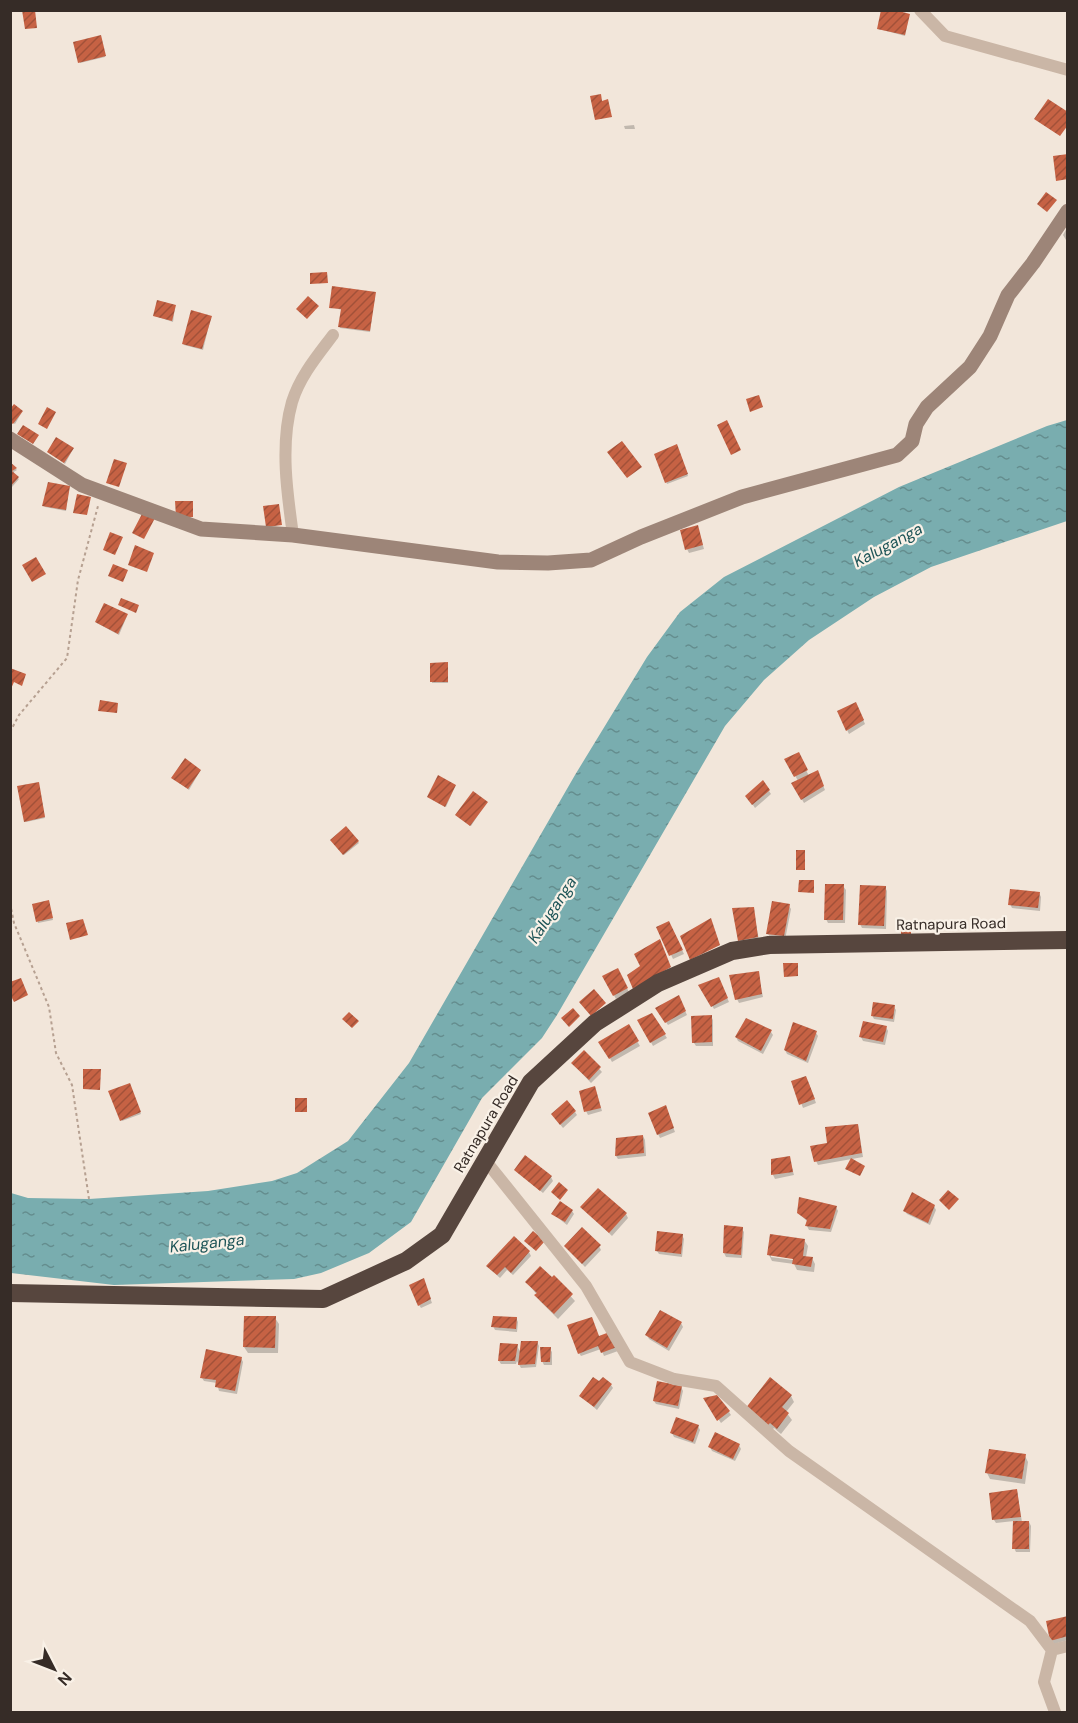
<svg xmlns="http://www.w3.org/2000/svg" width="1078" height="1723" font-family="'DM Sans',sans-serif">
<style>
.water{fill:url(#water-ripples)}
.shadow{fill:#0003;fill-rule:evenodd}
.building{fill:url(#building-hatch)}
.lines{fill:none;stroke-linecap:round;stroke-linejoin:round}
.path{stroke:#b6a091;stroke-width:2;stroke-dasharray:3 3;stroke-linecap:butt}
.street{stroke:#cab6a6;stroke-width:12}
.secondary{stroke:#9d8578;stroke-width:15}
.highway{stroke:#57463e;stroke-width:18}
.labels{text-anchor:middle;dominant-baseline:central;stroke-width:4.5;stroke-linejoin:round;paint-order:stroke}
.street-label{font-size:15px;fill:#362c27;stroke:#f9f1e7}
.water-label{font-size:16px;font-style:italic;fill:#1d5457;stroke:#f9f1e7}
</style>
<defs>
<pattern id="water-ripples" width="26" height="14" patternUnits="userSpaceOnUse" patternTransform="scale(1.5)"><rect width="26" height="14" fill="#79adaf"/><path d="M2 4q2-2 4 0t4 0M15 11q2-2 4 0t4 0" fill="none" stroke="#648d8e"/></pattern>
<pattern id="building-hatch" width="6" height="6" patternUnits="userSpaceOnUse" patternTransform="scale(1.5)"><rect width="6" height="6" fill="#c66244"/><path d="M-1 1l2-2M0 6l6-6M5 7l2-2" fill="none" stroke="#a25139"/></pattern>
</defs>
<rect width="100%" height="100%" fill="#f2e6da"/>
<path class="water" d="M 1067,420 L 1067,521 L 931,567 L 874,597 L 809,640 L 764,680 L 725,726 L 557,1015 L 542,1038 L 482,1098 L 411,1222 L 369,1253 L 321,1273 L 294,1279 L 114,1285 L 11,1273 L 11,1193 L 28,1198 L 89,1199 L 208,1191 L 272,1181 L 297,1173 L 348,1141 L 409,1063 L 575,775 L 647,657 L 680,612 L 724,577 L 899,487 L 1047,426 Z"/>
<path class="shadow" d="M 909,15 L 905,36 L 879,29 Z
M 101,38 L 105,57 L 80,63 L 80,62 Z
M 634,125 L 635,129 L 625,129 L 624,126 Z
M 1068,226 L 1068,250 L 1066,240 L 1063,235 Z
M 375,293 L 370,332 L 340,328 L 342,310 L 331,307 Z
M 175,307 L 173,322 L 155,316 Z
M 211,317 L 203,350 L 184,345 L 183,343 Z
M 22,412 L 15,424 L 10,421 Z
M 677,446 L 688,476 L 667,484 L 656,454 Z
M 73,449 L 65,464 L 48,452 Z
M 10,464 L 17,470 L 12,473 L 19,479 L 12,487 Z
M 69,488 L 66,511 L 45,507 L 44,506 Z
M 699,531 L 704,549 L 689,553 L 687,549 Z
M 127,616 L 119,635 L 97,623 Z
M 431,664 L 448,665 L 448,683 L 432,683 Z
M 858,708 L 865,724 L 849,734 L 847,730 Z
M 798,754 L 809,776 L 819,776 L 825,790 L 804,803 L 793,784 L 798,781 L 787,760 Z
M 200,771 L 189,790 L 174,779 Z
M 39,785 L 45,818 L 26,822 L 25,821 Z
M 455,786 L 446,807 L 428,797 Z
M 769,791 L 771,794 L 755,808 L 747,796 Z
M 486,803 L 471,826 L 458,816 Z
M 346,828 L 359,843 L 344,855 L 332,840 Z
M 843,886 L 846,890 L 845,923 L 828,923 L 826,919 Z
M 885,887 L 887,891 L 886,929 L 862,928 L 860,924 Z
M 1039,893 L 1041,897 L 1040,911 L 1012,908 L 1010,904 Z
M 49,903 L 53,920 L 38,923 L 33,905 Z
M 789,906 L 791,909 L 785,940 L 770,937 L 768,934 Z
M 753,909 L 759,940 L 740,941 Z
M 669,923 L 684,954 L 673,959 L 658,928 Z
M 617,970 L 629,992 L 616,999 L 604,977 Z
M 758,972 L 763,997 L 739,1003 L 737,999 Z
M 720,982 L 729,1002 L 714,1009 L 700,985 Z
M 680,1000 L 687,1015 L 668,1025 L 659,1012 Z
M 894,1007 L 896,1010 L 894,1022 L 874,1019 L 872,1015 Z
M 652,1015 L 667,1038 L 653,1046 L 639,1021 Z
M 711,1016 L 713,1020 L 713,1046 L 696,1046 L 694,1043 Z
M 628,1026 L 640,1046 L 612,1062 L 601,1042 Z
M 886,1027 L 888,1031 L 885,1045 L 863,1041 L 861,1037 Z
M 771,1032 L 773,1035 L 763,1054 L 738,1041 L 736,1037 Z
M 816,1033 L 818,1036 L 808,1063 L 787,1054 L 785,1050 Z
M 584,1052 L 602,1072 L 591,1083 L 573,1064 Z
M 808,1081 L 816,1103 L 803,1108 L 793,1082 Z
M 129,1085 L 141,1114 L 122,1121 L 110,1092 Z
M 595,1088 L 602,1111 L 588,1115 L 586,1111 Z
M 667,1111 L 675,1132 L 660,1138 L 658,1134 Z
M 575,1112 L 577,1115 L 563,1128 L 555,1118 Z
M 858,1125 L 863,1157 L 818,1165 L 816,1161 Z
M 643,1136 L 645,1140 L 646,1156 L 618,1159 L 616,1156 Z
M 789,1157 L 794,1175 L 775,1179 L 773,1175 L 772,1160 Z
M 515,1170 L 551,1177 L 553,1181 L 543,1193 Z
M 934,1206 L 936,1210 L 930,1225 L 907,1214 L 905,1211 Z
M 582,1207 L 626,1214 L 628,1218 L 612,1236 Z
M 836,1207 L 838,1211 L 831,1232 L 809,1230 L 807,1226 L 808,1222 L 798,1213 Z
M 572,1211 L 574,1214 L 567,1225 L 553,1214 Z
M 742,1229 L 744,1232 L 742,1258 L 726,1257 L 724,1253 Z
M 682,1235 L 684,1239 L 682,1257 L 659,1254 L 657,1251 Z
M 804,1240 L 808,1246 L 806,1257 L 812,1258 L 815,1264 L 814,1272 L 797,1270 L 794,1264 L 772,1261 L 769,1255 ZM 771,1254 L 801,1258 L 800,1261 L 771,1257 Z
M 565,1246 L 599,1246 L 601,1250 L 585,1267 Z
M 529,1252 L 531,1256 L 513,1275 L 507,1270 L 500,1278 L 490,1269 Z
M 554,1278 L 575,1301 L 558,1319 L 540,1301 L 537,1295 L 527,1282 Z
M 425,1284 L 432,1303 L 421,1308 L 419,1305 Z
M 275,1318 L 279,1324 L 278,1353 L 248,1353 L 244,1347 Z
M 516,1318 L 518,1322 L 517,1332 L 495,1330 L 493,1326 Z
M 681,1323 L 683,1327 L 669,1351 L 649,1339 L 647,1335 Z
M 611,1333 L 618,1351 L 604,1356 L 601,1349 L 581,1356 L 579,1353 L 599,1338 Z
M 537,1342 L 539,1346 L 536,1367 L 521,1368 L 517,1361 L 516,1364 L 501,1364 L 499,1361 L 517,1346 L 521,1353 Z
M 550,1349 L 552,1352 L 552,1365 L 544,1365 L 542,1361 Z
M 241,1358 L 243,1362 L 237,1394 L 219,1391 L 217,1383 L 204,1381 L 202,1378 Z
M 600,1383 L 611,1385 L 613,1388 L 597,1410 L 581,1396 Z
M 681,1387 L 683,1391 L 679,1409 L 656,1404 L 654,1401 Z
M 791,1396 L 794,1402 L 786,1412 L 792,1420 L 781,1434 L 774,1428 L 771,1431 L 750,1415 Z
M 705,1399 L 729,1412 L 731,1415 L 721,1423 Z
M 698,1426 L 700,1430 L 695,1444 L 674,1437 L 672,1433 Z
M 739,1445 L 741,1449 L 735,1461 L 712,1451 L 710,1447 Z
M 1025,1456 L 1028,1462 L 1025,1484 L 990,1479 L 987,1473 Z
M 1017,1491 L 1022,1522 L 1029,1522 L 1031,1526 L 1030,1552 L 1016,1552 L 1014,1548 L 1014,1521 L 996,1523 L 994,1520 L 991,1494 Z
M 1068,1617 L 1068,1640 L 1054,1644 L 1052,1640 Z"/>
<path class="building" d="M 22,10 L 35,10 L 37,28 L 25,29 Z
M 881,10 L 895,10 L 910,14 L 905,35 L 877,29 Z
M 101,35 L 106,56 L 78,63 L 73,42 Z
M 601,94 L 602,101 L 608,99 L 612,117 L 595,120 L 590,96 Z
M 1048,99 L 1068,112 L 1068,125 L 1060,136 L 1034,119 Z
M 1068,154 L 1068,179 L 1056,181 L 1053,156 Z
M 1046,192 L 1057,200 L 1047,212 L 1037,204 Z
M 327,272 L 328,283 L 310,284 L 310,273 Z
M 332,286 L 376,292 L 370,331 L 338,327 L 341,309 L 329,308 Z
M 308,296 L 319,306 L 307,319 L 296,309 Z
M 157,300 L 176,305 L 172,321 L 153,316 Z
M 191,310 L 212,316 L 202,349 L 182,344 Z
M 759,395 L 763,407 L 750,412 L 746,399 Z
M 14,404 L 23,411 L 13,424 L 10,422 L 10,409 Z
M 47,407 L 56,412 L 47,429 L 38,424 Z
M 727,420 L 741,450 L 731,455 L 717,425 Z
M 23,425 L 39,435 L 33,444 L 17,434 Z
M 56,437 L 74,448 L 64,463 L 47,452 Z
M 622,441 L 642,467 L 627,478 L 607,452 Z
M 677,444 L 688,474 L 665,483 L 654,454 Z
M 114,459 L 127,463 L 119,487 L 106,483 Z
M 10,462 L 17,468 L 12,471 L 19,477 L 10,487 Z
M 48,482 L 70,486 L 66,510 L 42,506 Z
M 77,494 L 91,497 L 87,515 L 73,513 Z
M 175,501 L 193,501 L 193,517 L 176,517 Z
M 279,504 L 282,525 L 266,527 L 263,506 Z
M 143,512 L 155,518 L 144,539 L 132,533 Z
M 698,525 L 703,545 L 685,550 L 680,530 Z
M 110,532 L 123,537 L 115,555 L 103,550 Z
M 135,545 L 154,553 L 147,572 L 128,565 Z
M 36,557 L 46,574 L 32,582 L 22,565 Z
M 113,564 L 128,570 L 123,582 L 108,576 Z
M 121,598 L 139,605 L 136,613 L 118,605 Z
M 104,603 L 128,614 L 118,634 L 95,622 Z
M 448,662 L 448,682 L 430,682 L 430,663 Z
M 10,668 L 26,674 L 22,686 L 14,682 L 10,691 Z
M 100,700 L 118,703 L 117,713 L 98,711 Z
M 856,702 L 864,720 L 846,731 L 837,711 Z
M 799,752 L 808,770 L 794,777 L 784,759 Z
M 185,758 L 201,770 L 188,789 L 171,778 Z
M 818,770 L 824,786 L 801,800 L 791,783 Z
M 438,775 L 456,785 L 445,807 L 427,797 Z
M 763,780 L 770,790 L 752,805 L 745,796 Z
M 39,782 L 45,817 L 24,822 L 17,786 Z
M 473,791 L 488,802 L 470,826 L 455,815 Z
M 346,826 L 359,841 L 343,855 L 330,840 Z
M 796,850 L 805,850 L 805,870 L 796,870 Z
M 799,880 L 814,880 L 814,893 L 798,892 Z
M 825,884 L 844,884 L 843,920 L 824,920 Z
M 860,885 L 886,886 L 884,926 L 858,925 Z
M 1010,889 L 1040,892 L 1038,908 L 1008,905 Z
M 49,900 L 53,918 L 36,922 L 32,904 Z
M 772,901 L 790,904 L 784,936 L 766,934 Z
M 754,907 L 758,937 L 738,941 L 732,908 Z
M 711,918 L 720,945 L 690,960 L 680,936 Z
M 83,919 L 88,935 L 70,940 L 66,923 Z
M 669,921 L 683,950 L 669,956 L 656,927 Z
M 901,921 L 911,921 L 911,938 L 901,938 Z
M 660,939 L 671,967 L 633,989 L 627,975 L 640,966 L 634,954 Z
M 783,963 L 798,963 L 798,976 L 784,977 Z
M 618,968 L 628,988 L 613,996 L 602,976 Z
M 759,971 L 762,994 L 735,1000 L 729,975 Z
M 719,977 L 728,998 L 711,1007 L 698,985 Z
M 21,978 L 28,995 L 14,1002 L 10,994 L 10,982 Z
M 594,989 L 606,1003 L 591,1016 L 579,1002 Z
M 679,995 L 686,1011 L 665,1023 L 655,1008 Z
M 873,1002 L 895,1005 L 893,1019 L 871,1016 Z
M 573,1008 L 580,1016 L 569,1027 L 561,1018 Z
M 349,1012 L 359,1021 L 352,1028 L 342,1019 Z
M 652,1013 L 666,1034 L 650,1043 L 637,1020 Z
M 712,1015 L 712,1042 L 692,1043 L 691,1016 Z
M 746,1018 L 772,1030 L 761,1051 L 735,1037 Z
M 863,1021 L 887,1026 L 883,1042 L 859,1037 Z
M 793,1022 L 817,1031 L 806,1061 L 784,1050 Z
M 629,1024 L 639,1041 L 609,1059 L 598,1042 Z
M 584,1050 L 601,1067 L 589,1080 L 571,1063 Z
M 83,1069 L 101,1069 L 100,1090 L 83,1089 Z
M 806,1076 L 815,1099 L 799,1105 L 791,1081 Z
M 130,1083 L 141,1112 L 120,1121 L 108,1091 Z
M 595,1086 L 601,1108 L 584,1112 L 579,1091 Z
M 295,1098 L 307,1098 L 307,1112 L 295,1112 Z
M 567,1100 L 576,1111 L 560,1125 L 551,1114 Z
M 666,1105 L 674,1128 L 657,1135 L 648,1113 Z
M 858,1124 L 862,1153 L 814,1162 L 810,1146 L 827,1143 L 825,1127 Z
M 643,1135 L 644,1153 L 615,1156 L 616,1138 Z
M 525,1155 L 552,1176 L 540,1191 L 514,1170 Z
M 790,1156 L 793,1172 L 771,1175 L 771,1159 Z
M 851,1158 L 865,1166 L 860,1176 L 845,1169 Z
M 559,1182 L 568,1190 L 560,1200 L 551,1192 Z
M 598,1188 L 627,1213 L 609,1233 L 580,1207 Z
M 948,1190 L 959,1199 L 949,1210 L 939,1200 Z
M 912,1192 L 935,1205 L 928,1223 L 903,1211 Z
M 799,1197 L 837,1206 L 830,1229 L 805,1226 L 807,1220 L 797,1213 Z
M 560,1201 L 573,1210 L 565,1222 L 551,1214 Z
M 724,1225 L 743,1227 L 741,1255 L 723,1253 Z
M 582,1227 L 601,1245 L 582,1264 L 564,1246 Z
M 533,1231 L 545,1241 L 536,1251 L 524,1241 Z
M 657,1231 L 683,1234 L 681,1254 L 655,1251 Z
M 770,1234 L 805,1239 L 803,1256 L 813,1257 L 811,1267 L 792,1264 L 793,1259 L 767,1255 Z
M 514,1236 L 530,1251 L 511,1273 L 505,1267 L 497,1275 L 486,1266 Z
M 540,1266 L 552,1277 L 554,1275 L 573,1294 L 554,1314 L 534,1295 L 537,1293 L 525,1282 Z
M 424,1278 L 431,1299 L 418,1306 L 409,1285 Z
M 660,1310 L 682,1322 L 667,1348 L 645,1335 Z
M 244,1316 L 276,1316 L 275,1348 L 243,1347 Z
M 493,1316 L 517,1317 L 516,1329 L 491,1327 Z
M 592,1317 L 599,1336 L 612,1331 L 617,1347 L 601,1353 L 598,1346 L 578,1354 L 567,1325 Z
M 521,1341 L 538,1341 L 535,1364 L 518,1365 Z
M 500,1343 L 518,1344 L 515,1361 L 498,1361 Z
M 540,1347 L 551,1347 L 550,1362 L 541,1362 Z
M 206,1349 L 242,1357 L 235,1391 L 215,1387 L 216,1380 L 200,1378 Z
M 593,1377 L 599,1381 L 603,1377 L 612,1384 L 594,1407 L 579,1396 Z
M 770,1377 L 792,1395 L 782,1407 L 789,1413 L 777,1429 L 770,1423 L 767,1426 L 745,1409 Z
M 657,1381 L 682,1386 L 678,1406 L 653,1401 Z
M 717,1395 L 730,1411 L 717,1421 L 703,1398 Z
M 676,1417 L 699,1425 L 693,1442 L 670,1433 Z
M 715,1432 L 740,1444 L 733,1459 L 708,1447 Z
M 989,1449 L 1026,1454 L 1022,1479 L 985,1473 Z
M 1017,1489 L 1021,1517 L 992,1520 L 989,1493 Z
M 1013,1521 L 1029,1521 L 1029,1549 L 1012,1549 Z
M 1068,1616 L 1068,1636 L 1050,1641 L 1046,1621 Z"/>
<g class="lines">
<path class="path" d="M 10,732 L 19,715 L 67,658 L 78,580 L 98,506
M 10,903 L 14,923 L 49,1007 L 56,1053 L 72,1085 L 89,1199"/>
<path class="street" d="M 920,10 L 945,36 L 1068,70
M 293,535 C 287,493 280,444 292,402 C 300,376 318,355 333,335
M 485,1160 L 586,1286 L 630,1362 L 674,1379 L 716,1386 L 789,1451 L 1030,1621 L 1052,1650
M 1055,1712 L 1044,1682 L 1052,1650 L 1068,1646"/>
<path class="secondary" d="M 10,439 L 82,485 L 201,529 L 293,535 L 498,562 L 548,563 L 591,560 L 641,537 L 742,497 L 897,455 L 912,441 L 916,424 L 927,407 L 970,367 L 990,336 L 1008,295 L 1033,263 L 1068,211"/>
<path class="highway" d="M 10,1293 L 323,1299 L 406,1261 L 442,1235 L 531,1082 L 595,1023 L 658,983 L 732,951 L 769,945 L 1068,940"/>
</g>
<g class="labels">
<g class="street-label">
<text transform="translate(951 924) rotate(-1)">Ratnapura Road</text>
<text transform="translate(486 1124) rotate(-59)">Ratnapura Road</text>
</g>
<g class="water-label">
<text transform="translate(888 545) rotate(-28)">Kaluganga</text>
<text transform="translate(552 910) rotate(-57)">Kaluganga</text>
<text transform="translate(207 1243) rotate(-6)">Kaluganga</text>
</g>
</g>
<rect width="1078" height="1723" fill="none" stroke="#362c27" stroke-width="24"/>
<g transform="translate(54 1669) rotate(132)" stroke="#f9f1e7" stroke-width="4.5" paint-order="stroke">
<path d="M0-4.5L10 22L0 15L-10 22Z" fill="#362c27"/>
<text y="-9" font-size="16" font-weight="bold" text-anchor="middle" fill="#362c27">N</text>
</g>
</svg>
